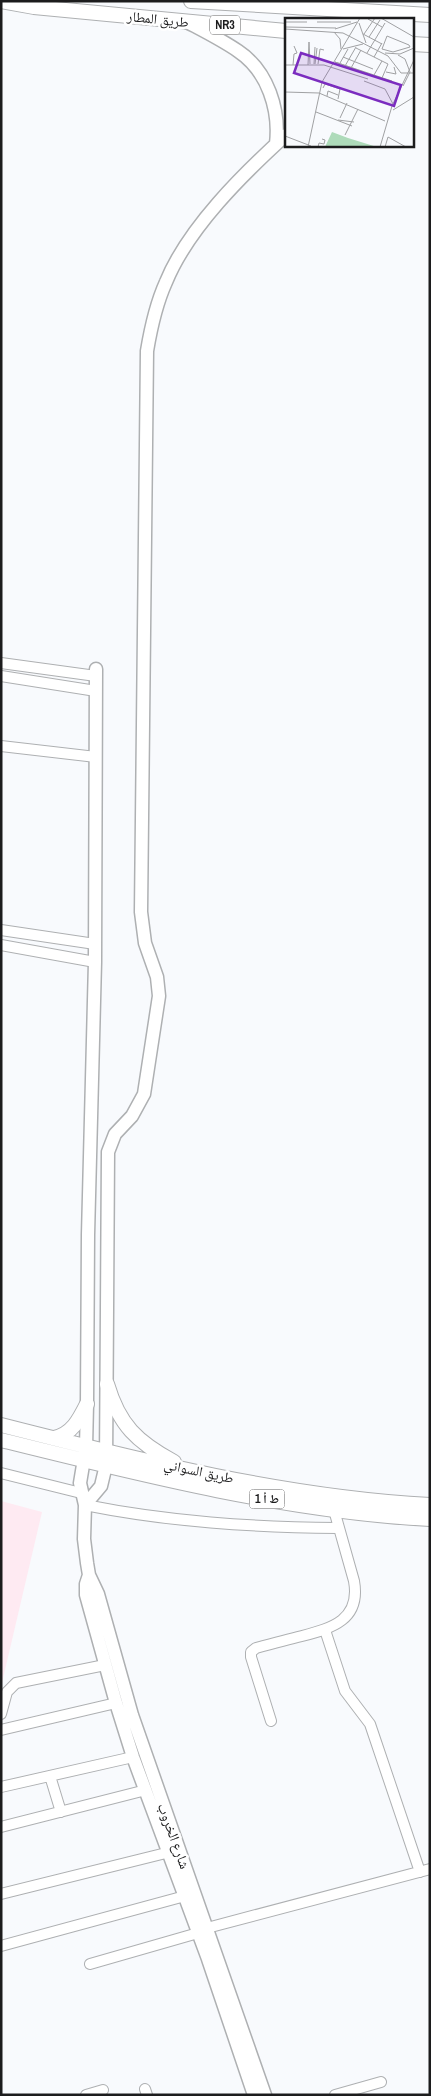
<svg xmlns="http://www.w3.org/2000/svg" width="431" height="2096" font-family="'Archivo Narrow','Noto Naskh Arabic',sans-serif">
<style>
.industrial{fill:#feeaf2}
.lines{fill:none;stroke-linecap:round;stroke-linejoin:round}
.minor-casing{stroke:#aeb0b2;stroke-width:12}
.major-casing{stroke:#aeb0b2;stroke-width:15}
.highway-casing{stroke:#aeb0b2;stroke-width:16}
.minor{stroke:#fff;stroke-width:10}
.major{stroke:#fff;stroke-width:12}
.highway{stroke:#fff;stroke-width:14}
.labels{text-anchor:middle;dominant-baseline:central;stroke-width:5;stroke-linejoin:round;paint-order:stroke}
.shield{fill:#fff;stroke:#606061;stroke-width:1}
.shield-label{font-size:12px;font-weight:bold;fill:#1c1c1d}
.street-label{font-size:14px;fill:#1c1c1d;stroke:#fff}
.inset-road{fill:none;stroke:#a0a1a3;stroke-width:1}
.view{fill:#7b2cbf;fill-opacity:0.15;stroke:#7b2cbf;stroke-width:2.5}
.inset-edge{fill:none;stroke:#1c1c1d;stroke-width:2.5}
</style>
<rect width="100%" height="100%" fill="#f8fafd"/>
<path class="industrial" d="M 1,1501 L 42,1512 L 1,1687 Z"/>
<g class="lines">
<g class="minor-casing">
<path id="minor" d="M 1,663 L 96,676
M 1,676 L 96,691
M 1,746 L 96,757
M 1,930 L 95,944
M 1,945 L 95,962
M 1,1473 L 81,1493
M 85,1505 C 170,1522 251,1527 338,1528
M 325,1630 L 345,1691 L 370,1724 L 420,1872
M 1,1714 L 7,1692 L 16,1683 L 105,1665
M 271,1721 L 251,1657 L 251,1652 L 256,1648 C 271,1644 286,1640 302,1636 C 332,1628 361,1620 354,1581 L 334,1510
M 1,1730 L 116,1703
M 50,1776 L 61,1812
M 1,1787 L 133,1757
M 1,1827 L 146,1790
M 1,1894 L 170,1852
M 207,1928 L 430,1869
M 1,1946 L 185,1896
M 90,1964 L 198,1933
M 145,2089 L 147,2095
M 86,2095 L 103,2090
M 335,2095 L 381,2082"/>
</g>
<g class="major-casing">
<path id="major" d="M 187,22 C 204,31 222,40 238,51 C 268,71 280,110 276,144
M 96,669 L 95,962 L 88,1235 L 87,1404 L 86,1447 L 80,1483 L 85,1505 L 84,1539 L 87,1563 L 89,1575 L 98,1594 L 132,1715 L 265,2095
M 85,1505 L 101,1486 L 106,1465 L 108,1152 L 115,1134 L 132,1116 L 144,1094 L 159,996 L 157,977 L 145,943 L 141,912 L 147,351 C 151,327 156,304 166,282 C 188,228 243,174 286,135
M 89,1575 L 86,1584 L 86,1595 L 116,1703 L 133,1757 L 208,1959 L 254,2095"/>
</g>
<g class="highway-casing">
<path id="highway" d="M 1,1 L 34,7 L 286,31
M 191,1 L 430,15
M 412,44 L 430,45
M 107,1384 C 119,1425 137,1442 174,1462
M 1,1425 C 142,1461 284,1497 430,1505
M 54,1438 C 72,1434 79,1420 87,1404
M 1,1440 C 142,1475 285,1511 430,1519"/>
</g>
<use href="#minor" class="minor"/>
<use href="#major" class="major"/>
<use href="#highway" class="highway"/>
</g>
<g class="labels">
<g class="shield">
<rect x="210" y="15.5" width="30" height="19" rx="4"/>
<rect x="249.5" y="1489.5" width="35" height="19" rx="4"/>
</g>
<g class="shield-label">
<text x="225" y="25">NR3</text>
<text x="267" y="1499">ط أ 1</text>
</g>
<g class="street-label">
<text transform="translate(158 19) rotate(6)">طريق المطار</text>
<text transform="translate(199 1471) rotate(12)">طريق السواني</text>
<text transform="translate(174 1836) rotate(70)">شارع الخروب</text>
</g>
</g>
<g transform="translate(285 18)">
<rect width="129" height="129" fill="#f8fafd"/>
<path d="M 47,114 L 63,120 L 92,129 L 40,129 Z" fill="#aedbba"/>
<path class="inset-road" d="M 96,0 L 129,19M 83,1 L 97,9M 0,4 L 22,4M 32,4 L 66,4M 74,5 L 81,25M 1,9 L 51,10M 0,11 L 58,15 L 103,38 L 116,55 L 129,55M 50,11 L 72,4M 49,14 L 55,21 L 56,31M 78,16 L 97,26M 79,16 L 90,0M 102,18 L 124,27 L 125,29 L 108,34 L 97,31 ZM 84,19 L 95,2M 71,30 L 103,46 L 97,60M 58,31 L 78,26M 82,35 L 100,5M 100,35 L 115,36 L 129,30M 113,37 L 120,41 L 125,54 L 118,68M 58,39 L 88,51M 89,39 L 97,25M 55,45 L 63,31M 29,46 L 30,29M 30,46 L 32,30M 33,46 L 35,31 L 39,32M 0,47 L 39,47 L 83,61M 8,47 L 9,36 L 12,35 L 9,28M 23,47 L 24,24 L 25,46M 60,48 L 71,29M 66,50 L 76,32M 101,54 L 111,56 L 109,49M 89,57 L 97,43M 79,63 L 100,71 L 108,86M 107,64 L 50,44 L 107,63M 38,70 L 40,66 L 55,71 L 53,81M 0,74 L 34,75 L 100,103M 42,78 L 43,73 L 53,77M 108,92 L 129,79M 31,94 L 67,108M 55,100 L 62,85M 53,102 L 69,104M 60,117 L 73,91M 0,118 L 26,128M 23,129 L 37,64 L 75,0M 33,129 L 34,125 L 39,126 L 40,122 L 37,121M 95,129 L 107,88 L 129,42M 100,129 L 103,119 L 121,129"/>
<path class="view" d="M 16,35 L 116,67 L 109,88 L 9,55 Z"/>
<rect width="129" height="129" class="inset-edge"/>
</g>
<rect width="431" height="2096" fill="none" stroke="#1c1c1d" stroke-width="5"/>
</svg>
